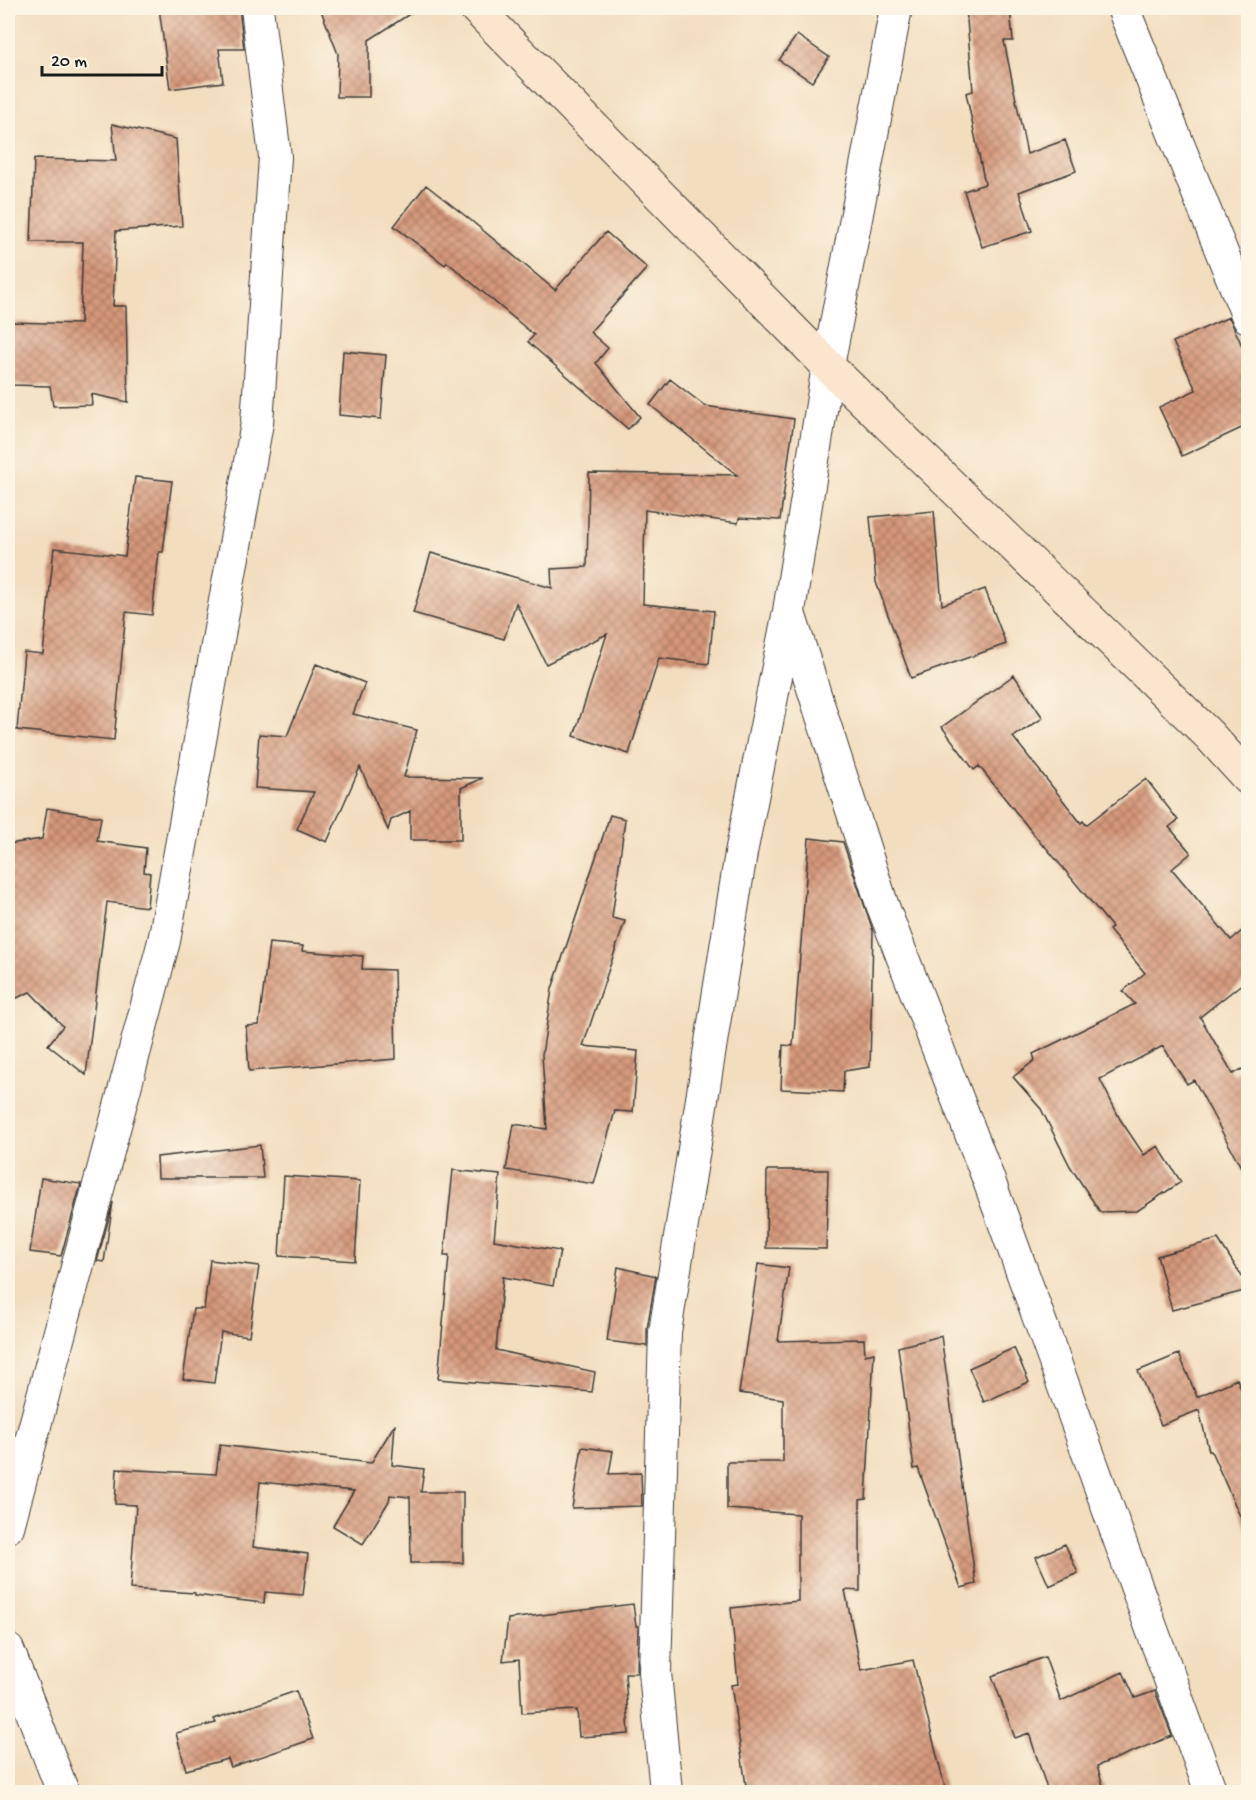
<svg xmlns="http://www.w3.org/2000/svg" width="1256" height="1800" font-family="'Gochi Hand',sans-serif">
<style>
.building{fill:url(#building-cross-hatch)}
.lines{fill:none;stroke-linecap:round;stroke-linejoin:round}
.street-casing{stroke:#3c3934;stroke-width:34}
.secondary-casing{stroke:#3c3934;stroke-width:35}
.street{stroke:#fff;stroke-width:32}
.secondary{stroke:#fce5cf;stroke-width:33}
</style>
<defs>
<pattern id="building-cross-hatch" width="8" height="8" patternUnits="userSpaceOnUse" patternTransform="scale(1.5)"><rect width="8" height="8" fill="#d5987a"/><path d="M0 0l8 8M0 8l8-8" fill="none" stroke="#ac7b63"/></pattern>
</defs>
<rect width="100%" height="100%" fill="#fcf5e5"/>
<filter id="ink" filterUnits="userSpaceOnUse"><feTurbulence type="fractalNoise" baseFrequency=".0167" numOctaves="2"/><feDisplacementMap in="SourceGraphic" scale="12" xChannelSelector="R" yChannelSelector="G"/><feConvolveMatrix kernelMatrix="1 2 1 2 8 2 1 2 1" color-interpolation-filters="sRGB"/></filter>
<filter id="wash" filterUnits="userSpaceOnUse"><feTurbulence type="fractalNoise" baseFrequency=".008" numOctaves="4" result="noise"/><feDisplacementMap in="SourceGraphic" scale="24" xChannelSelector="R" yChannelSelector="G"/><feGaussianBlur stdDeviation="1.35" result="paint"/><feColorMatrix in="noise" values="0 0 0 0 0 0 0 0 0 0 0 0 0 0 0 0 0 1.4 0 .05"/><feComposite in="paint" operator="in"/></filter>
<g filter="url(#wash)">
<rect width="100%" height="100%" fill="#f3ddbf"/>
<g id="blocks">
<path class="building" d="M 159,8 L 239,8 L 244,49 L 219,49 L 223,82 L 170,89 Z
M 320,8 L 419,8 L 369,40 L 369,97 L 337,97 L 338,54 Z
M 966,8 L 1010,8 L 1013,41 L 1004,41 L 1027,154 L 1065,140 L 1076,171 L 1019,192 L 1032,231 L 982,247 L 964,191 L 985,184 L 966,93 L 973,91 Z
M 797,35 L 829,57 L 812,82 L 779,60 Z
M 112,124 L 176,139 L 182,226 L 116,231 L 113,306 L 126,306 L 128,402 L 91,394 L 92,405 L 53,406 L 50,386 L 10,385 L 11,322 L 80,324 L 83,242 L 31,242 L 34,159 L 116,161 Z
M 426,185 L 468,218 L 555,290 L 606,232 L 647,268 L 590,332 L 608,348 L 596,363 L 640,417 L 628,429 L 528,342 L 534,335 L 447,262 L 445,265 L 394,226 Z
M 1229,317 L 1248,359 L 1248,425 L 1182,456 L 1159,407 L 1196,390 L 1173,342 Z
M 343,351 L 386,355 L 381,419 L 339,415 Z
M 670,379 L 705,406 L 794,419 L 780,520 L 739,518 L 738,523 L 645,510 L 643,604 L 714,611 L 709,664 L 659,658 L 629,754 L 574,736 L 607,634 L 546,664 L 516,603 L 504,639 L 413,613 L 431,553 L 552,588 L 551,569 L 587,567 L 589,473 L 737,475 L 650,405 Z
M 135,477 L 172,481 L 163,552 L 159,552 L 152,615 L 126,612 L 114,740 L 17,730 L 24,652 L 43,654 L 54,548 L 125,556 Z
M 934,511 L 942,605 L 985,589 L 1006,644 L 911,678 L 876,582 L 870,517 Z
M 316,664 L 365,683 L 353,714 L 417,730 L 404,777 L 483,778 L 461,788 L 461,840 L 410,840 L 410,811 L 391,820 L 388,830 L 360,767 L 327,842 L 297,829 L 314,792 L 255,788 L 259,734 L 287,736 Z
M 1014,675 L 1043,718 L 1013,737 L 1081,823 L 1083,821 L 1086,825 L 1146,779 L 1178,820 L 1169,827 L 1191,853 L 1172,869 L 1231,940 L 1248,926 L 1248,979 L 1200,1017 L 1233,1074 L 1248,1066 L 1248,1180 L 1194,1080 L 1187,1084 L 1163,1046 L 1100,1079 L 1120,1119 L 1144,1155 L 1158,1146 L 1181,1182 L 1137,1211 L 1100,1212 L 1070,1166 L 1041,1109 L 1013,1077 L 1035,1060 L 1033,1054 L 1135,1004 L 1123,991 L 1145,973 L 1109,930 L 1112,927 L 1044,845 L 1043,846 L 979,766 L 974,770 L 942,727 Z
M 47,808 L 101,817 L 97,841 L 146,848 L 144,872 L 150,873 L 147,907 L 107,902 L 86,1075 L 48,1045 L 63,1026 L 30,992 L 8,1002 L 8,844 L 42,839 Z
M 610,815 L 625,819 L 612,918 L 625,921 L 583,1046 L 638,1051 L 633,1112 L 615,1111 L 594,1184 L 506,1170 L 514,1124 L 547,1129 L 542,1055 L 552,989 Z
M 809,838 L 843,842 L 873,931 L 870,1067 L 844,1071 L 843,1092 L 781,1089 L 783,1045 L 793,1046 Z
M 269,943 L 303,946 L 302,951 L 363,956 L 362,969 L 394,970 L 396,1059 L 249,1071 L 246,1026 L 259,1025 Z
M 260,1145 L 263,1178 L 158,1178 L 157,1157 Z
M 453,1170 L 500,1175 L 494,1240 L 560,1251 L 553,1286 L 503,1277 L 496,1350 L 595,1372 L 592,1392 L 438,1379 L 449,1256 L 444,1256 Z
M 767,1170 L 828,1170 L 826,1249 L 766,1248 Z
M 284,1176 L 360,1181 L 355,1261 L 279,1256 Z
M 41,1178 L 81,1184 L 61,1256 L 30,1252 Z
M 113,1202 L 104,1262 L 97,1261 Z
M 1218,1239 L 1248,1286 L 1248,1290 L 1172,1310 L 1157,1256 Z
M 210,1260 L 259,1266 L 249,1336 L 221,1332 L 214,1383 L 183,1379 L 193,1309 L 204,1309 Z
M 758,1264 L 789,1268 L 778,1341 L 864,1339 L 865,1355 L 874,1353 L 866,1499 L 860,1500 L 860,1591 L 845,1590 L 861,1670 L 913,1660 L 946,1792 L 747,1792 L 731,1685 L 738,1684 L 731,1608 L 798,1601 L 798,1514 L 727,1509 L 727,1462 L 783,1462 L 783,1399 L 739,1393 Z
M 618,1267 L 656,1276 L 647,1329 L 647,1346 L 607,1341 Z
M 941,1336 L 976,1584 L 961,1588 L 918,1468 L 914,1469 L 898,1347 Z
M 1014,1348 L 1029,1382 L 984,1402 L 969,1368 Z
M 1179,1354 L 1197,1397 L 1237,1379 L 1248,1406 L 1248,1534 L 1211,1451 L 1209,1451 L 1199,1410 L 1161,1425 L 1138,1371 Z
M 395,1424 L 392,1465 L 424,1469 L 421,1492 L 463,1492 L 463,1563 L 411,1563 L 410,1497 L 390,1495 L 389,1501 L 363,1544 L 333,1526 L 354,1491 L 260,1482 L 253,1547 L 308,1554 L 303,1595 L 265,1592 L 264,1603 L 195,1595 L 195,1593 L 130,1589 L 136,1505 L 115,1504 L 117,1469 L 216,1474 L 220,1445 L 371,1463 Z
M 582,1447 L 613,1451 L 609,1474 L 641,1473 L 642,1506 L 572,1508 Z
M 1065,1544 L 1078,1573 L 1049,1586 L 1036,1557 Z
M 633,1604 L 636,1626 L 638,1626 L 637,1673 L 625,1673 L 629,1734 L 579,1737 L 577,1710 L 522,1713 L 519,1659 L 503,1661 L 508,1619 Z
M 1045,1657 L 1061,1701 L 1123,1672 L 1135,1698 L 1155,1691 L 1172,1736 L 1097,1766 L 1105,1792 L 1048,1792 L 1029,1733 L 1015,1738 L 992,1676 Z
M 296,1691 L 313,1739 L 231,1767 L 228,1759 L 186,1770 L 176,1733 L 216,1723 L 214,1719 Z"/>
</g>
</g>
<g filter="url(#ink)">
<use href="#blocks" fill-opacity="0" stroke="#3c3934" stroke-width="1.5"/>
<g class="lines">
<g class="street-casing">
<path id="street" d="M 1123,8 L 1248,317
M 789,613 L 882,904 L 988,1178 L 1211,1792
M 8,1527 L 164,941 L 257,423 L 275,157 L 257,8
M 8,1650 L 63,1792
M 666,1792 L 655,1672 L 665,1332 L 741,853 L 789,611 L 828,366 L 896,8"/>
</g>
<g class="secondary-casing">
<path id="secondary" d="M 476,8 L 828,366 L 1208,734 L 1248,778"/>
</g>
<use href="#street" class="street"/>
<use href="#secondary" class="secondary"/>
</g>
</g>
<rect width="1256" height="1800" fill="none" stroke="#fcf5e5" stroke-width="30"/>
<path d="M42 66v9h120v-9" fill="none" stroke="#1c1c1c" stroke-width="3"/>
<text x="51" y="66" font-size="18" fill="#1c1c1c" stroke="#fcf5e5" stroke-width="4.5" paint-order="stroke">20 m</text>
</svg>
